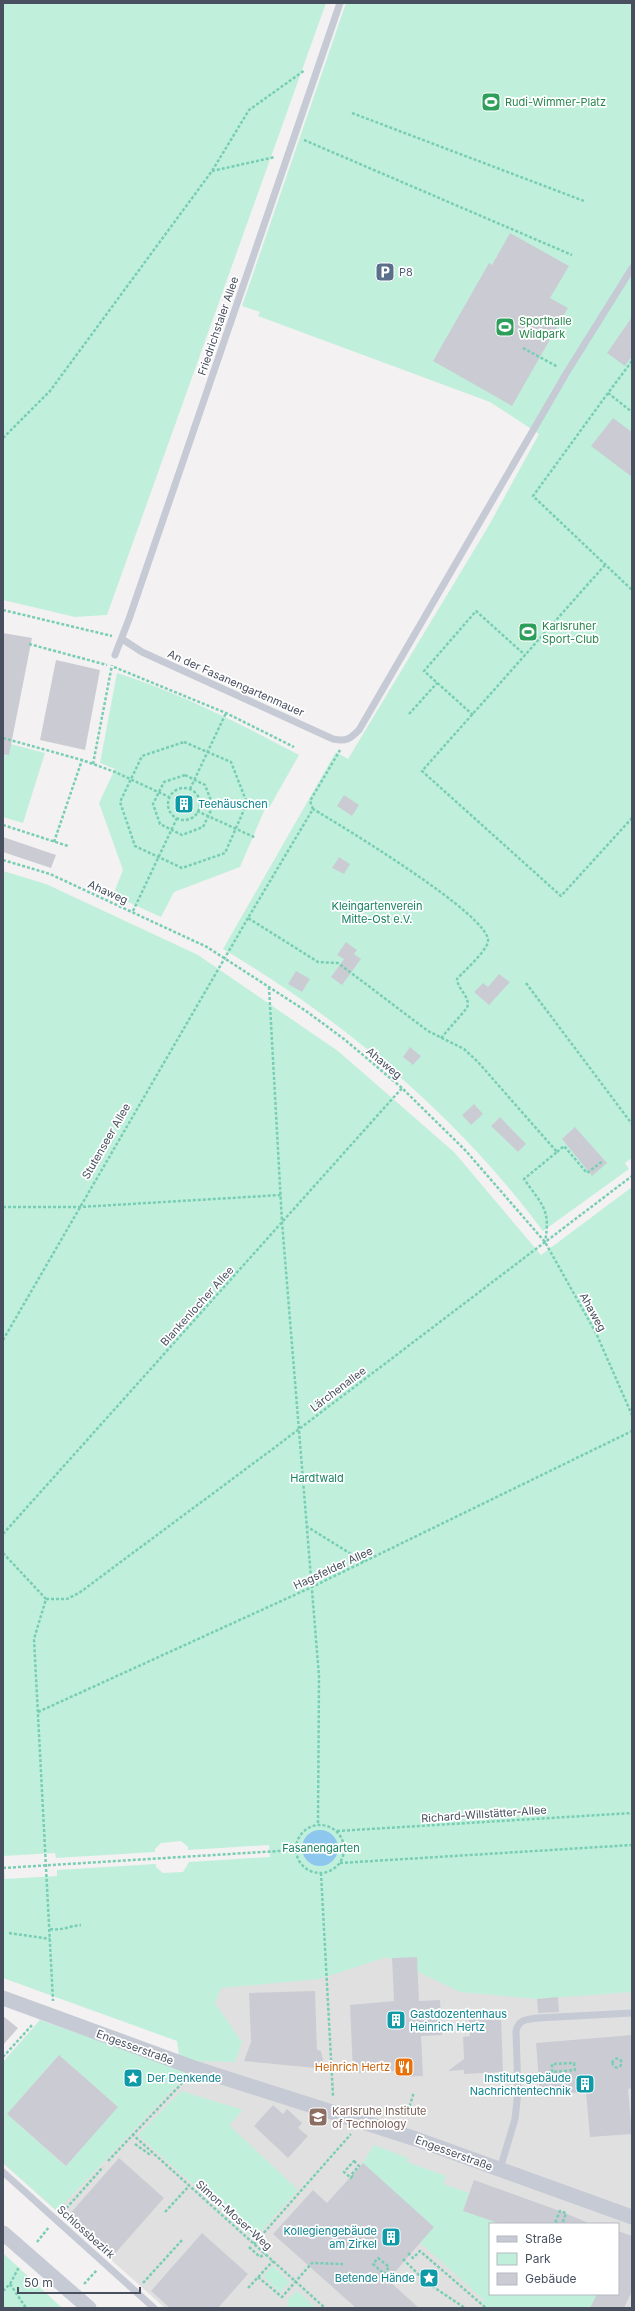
<svg xmlns="http://www.w3.org/2000/svg" width="635" height="2311" font-family="Inter,sans-serif">
<style>
.education{fill:#e1e0e0;fill-rule:evenodd}
.green{fill:#c0f0dc;fill-rule:evenodd}
.water{fill:#8dc7ed}
.building{fill:#cbccd3}
.lines{fill:none;stroke-linecap:round;stroke-linejoin:round}
.path{stroke:#78ceb4;stroke-width:2.5;stroke-dasharray:3 2;stroke-linecap:butt}
.lane{stroke:#c5cad5;stroke-width:7}
.street{stroke:#c5cad5;stroke-width:15}
.labels{text-anchor:middle;dominant-baseline:central;stroke-width:3.5;stroke-linejoin:round;paint-order:stroke}
.leisure-label{font-size:11px;fill:#27864d;stroke:#fff;text-anchor:start}
.service-label{font-size:11px;fill:#4e5e75;stroke:#fff;text-anchor:start}
.street-label{font-size:11px;fill:#48505f;stroke:#fff}
.culture-label{font-size:11px;fill:#0d838f;stroke:#fff;text-anchor:start}
.park-label{font-size:11px;fill:#178261;stroke:#fff}
.food-label{font-size:11px;fill:#c56008;stroke:#fff;text-anchor:end}
.education-label{font-size:11px;fill:#785e54;stroke:#fff;text-anchor:start}
</style>
<rect width="100%" height="100%" fill="#f3f1f1"/>
<path class="education" d="M 632,1902 L 632,2308 L 165,2308 L 3,2163 L 3,2062 L 40,2020 L 186,2071 L 232,1933 ZM 490,2224 L 618,2224 L 618,2294 L 490,2294 Z"/>
<path class="green" d="M 3,3 L 326,3 L 107,615 L 75,617 L 3,600 Z
M 346,3 L 632,3 L 632,1158 L 625,1163 L 629,1169 L 543,1231 C 458,1117 345,1021 223,949 L 336,752 L 348,759 L 488,527 L 539,434 L 490,402 L 258,316 L 260,312 L 242,306 Z
M 117,673 C 181,693 240,724 299,755 L 269,808 L 267,804 L 240,867 L 174,892 L 161,917 L 113,895 L 123,870 L 99,803 L 115,769 L 100,763 Z
M 3,742 L 45,753 L 23,823 L 3,817 Z
M 3,871 L 46,884 L 198,955 L 338,1051 L 454,1152 L 541,1255 L 632,1187 L 632,1992 L 537,1999 L 460,1992 L 387,1957 L 319,1979 L 221,1988 L 215,2003 L 242,2042 L 235,2062 L 193,2061 L 179,2056 L 177,2041 L 3,1978 L 3,1859 L 5,1879 L 57,1876 L 57,1870 L 156,1864 L 156,1867 L 163,1873 L 183,1872 L 189,1862 L 270,1857 L 269,1845 L 188,1850 L 188,1847 L 181,1841 L 161,1843 L 155,1849 L 155,1852 L 56,1858 L 55,1853 L 3,1856 Z
M 40,2020 L 187,2072 L 187,2074 L 57,2211 L 3,2163 L 3,2062 ZM 59,2055 L 118,2107 L 65,2166 L 7,2114 Z
M 181,2091 L 243,2110 L 229,2125 L 298,2190 L 254,2239 L 138,2135 Z
M 374,2145 L 408,2158 L 407,2162 L 446,2176 L 443,2184 L 469,2193 L 463,2211 L 501,2224 L 490,2224 L 490,2294 L 597,2294 L 590,2308 L 488,2308 L 482,2302 L 484,2300 L 418,2241 L 431,2226 L 362,2164 Z
M 3,2253 L 62,2308 L 3,2308 Z
M 273,2266 L 290,2282 L 280,2292 L 263,2276 Z
M 298,2291 L 316,2308 L 286,2308 L 289,2302 L 287,2299 Z"/>
<path class="water" d="M302 1848a18 18 0 1 1 36 0a18 18 0 1 1-36 0Z"/>
<path class="building" d="M 510,233 L 569,266 L 550,298 L 568,308 L 512,406 L 433,361 L 489,263 L 492,265 Z
M 632,317 L 632,356 L 625,366 L 607,353 Z
M 613,418 L 632,432 L 632,477 L 591,446 Z
M 3,633 L 32,638 L 9,755 L 3,754 Z
M 56,660 L 100,670 L 85,750 L 40,740 Z
M175 804a9 9 0 1 1 18 0a9 9 0 1 1-18 0Z
M 344,795 L 359,805 L 352,816 L 337,806 Z
M 3,837 L 56,855 L 51,868 L 3,852 Z
M 339,857 L 350,864 L 344,874 L 332,868 Z
M 346,942 L 357,950 L 354,954 L 361,959 L 342,985 L 331,977 L 344,959 L 337,955 Z
M 296,971 L 310,979 L 302,992 L 288,984 Z
M 499,974 L 510,982 L 489,1005 L 474,992 L 483,983 L 488,987 Z
M 410,1047 L 421,1056 L 413,1065 L 403,1057 Z
M 474,1104 L 483,1114 L 471,1125 L 462,1115 Z
M 500,1117 L 526,1144 L 518,1152 L 491,1126 Z
M 575,1127 L 607,1163 L 592,1176 L 562,1139 Z
M 417,1957 L 419,2001 L 440,2000 L 442,2035 L 421,2036 L 423,2076 L 397,2077 L 397,2071 L 353,2073 L 350,2005 L 394,2001 L 392,1958 Z
M 315,1991 L 317,2050 L 321,2051 L 325,2069 L 244,2061 L 251,2042 L 249,1993 Z
M 558,1997 L 559,2012 L 538,2013 L 537,1999 Z
M 3,2016 L 18,2028 L 3,2045 Z
M 501,2016 L 503,2072 L 464,2074 L 464,2070 L 448,2071 L 464,2059 L 463,2037 L 470,2036 L 469,2018 Z
M 632,2035 L 632,2088 L 628,2089 L 632,2134 L 590,2137 L 586,2092 L 540,2095 L 536,2043 Z
M 59,2055 L 118,2107 L 66,2166 L 7,2114 Z
M 273,2105 L 283,2114 L 287,2109 L 302,2123 L 298,2128 L 308,2136 L 288,2158 L 254,2126 Z
M 119,2158 L 164,2198 L 112,2257 L 67,2217 Z
M 363,2163 L 434,2227 L 388,2280 L 419,2308 L 356,2308 L 273,2234 L 313,2190 L 327,2203 Z
M 474,2180 L 560,2211 L 591,2224 L 501,2224 L 463,2211 Z
M 618,2231 L 632,2236 L 632,2291 L 624,2308 L 590,2308 L 597,2294 L 618,2294 Z
M 202,2233 L 248,2274 L 218,2308 L 170,2308 L 151,2291 Z"/>
<g class="lines">
<path class="path" d="M 352,113 L 584,201
M 304,140 L 572,255
M 212,171 L 275,157
M 523,348 L 558,367
M 632,361 L 608,393 L 632,412
M 608,393 L 533,496 L 632,590
M 3,438 L 50,391 L 212,171 L 249,110 L 305,70
M 605,565 L 422,771 L 561,896 L 632,818
M 3,610 L 112,636
M 29,644 L 107,665
M 114,667 L 226,713 L 294,747
M 409,714 L 437,683
M 473,715 L 424,671 L 476,611 L 525,655
M 3,738 L 82,760 L 115,772 L 169,797
M 184,742 L 231,762 L 247,803 L 225,853 L 182,868 L 135,846 L 120,802 L 142,756 Z
M 93,764 L 112,665
M 185,775 L 205,785 L 213,806 L 203,827 L 182,835 L 160,824 L 153,804 L 164,782 Z
M168 804a16 16 0 1 1 32 0a16 16 0 1 1-32 0Z
M 190,789 L 226,713
M 313,809 L 310,801 L 340,750
M 197,811 L 256,838
M 3,825 L 68,846
M 54,842 L 82,760
M 3,860 L 50,874 L 207,947 L 306,1011 L 344,1039 L 402,1088 L 466,1151 L 545,1242 L 596,1333 L 632,1415
M 133,911 L 177,818
M 526,983 L 632,1124
M 269,987 L 282,1222 L 319,1676 L 318,1824
M 441,1038 L 467,1008 C 471,997 458,990 457,979 C 464,971 487,951 488,941 C 491,916 340,825 313,809 L 248,918 L 318,962 L 338,963 L 428,1031 L 464,1049 L 478,1062 L 557,1152 L 524,1179 C 542,1205 551,1209 545,1242
M 557,1152 L 564,1146 L 587,1173 L 603,1161
M 3,1207 L 80,1207 L 281,1195
M 3,1340 L 248,918
M 306,1526 L 364,1562
M 3,1534 L 402,1088
M 3,1553 L 46,1599 L 34,1639 L 53,2001
M 46,1599 L 67,1599 L 79,1593 L 274,1448 L 632,1176
M 38,1712 L 312,1587 L 632,1431
M296 1849a24 24 0 1 1 48 0a24 24 0 1 1-48 0Z
M 337,1831 L 632,1813
M 340,1863 L 632,1845
M 3,1868 L 295,1850
M 321,1873 L 333,2096
M 50,1929 C 61,1931 69,1926 81,1925
M 9,1933 L 50,1939
M 3,2057 L 33,2024
M612.5 2063a4.5 4.5 0 1 1 9 0a4.5 4.5 0 1 1-9 0Z
M 574,2063 L 575,2070 L 552,2072 L 552,2064 Z
M 408,2111 L 414,2092
M 132,2134 L 325,2308
M 135,2144 L 149,2154 L 151,2152
M 108,2161 L 185,2080
M 354,2161 L 359,2166 L 351,2175 L 352,2176 L 351,2178 L 344,2172 Z
M 63,2212 L 103,2167
M 165,2212 L 189,2186
M 559,2224 L 555,2223 L 560,2211 L 566,2213 L 562,2224
M 37,2242 L 49,2227
M 254,2244 L 351,2134
M 249,2247 L 260,2257 L 265,2254
M 408,2253 L 413,2258 L 420,2251 L 486,2308
M 378,2258 L 389,2267 L 384,2274 L 373,2264 Z
M 403,2259 L 426,2282 L 465,2308
M 258,2277 L 282,2297 L 312,2263 L 343,2264
M 143,2283 L 183,2239
M 10,2284 L 26,2308
M 84,2284 L 97,2270
M 248,2288 L 273,2261
M 3,2291 L 10,2284 L 19,2267"/>
<path class="lane" d="M 122,639 L 142,652 L 333,739 C 346,742 350,739 359,730 L 567,372 L 632,268
M 115,655 L 129,619 L 340,3
M 500,2169 L 515,2119 L 518,2092 L 516,2031 C 519,2019 527,2019 538,2018 L 632,2013
M 3,2172 L 154,2308"/>
<path class="street" d="M 3,1998 L 197,2069 L 416,2139 L 632,2217
M 3,2233 L 89,2308"/>
</g>
<defs>
<g id="stadium-square" transform="scale(1)"><rect x="-9" y="-9" width="18" height="18" rx="4" fill="#2e9e5b" stroke="#fff"/><path d="M0-5a6.5 5 0 1 0 0 10a6.5 5 0 1 0 0-10ZM-3.5-1.8h7v3.6h-7Z" fill="#fff"/></g>
<g id="parking-square" transform="scale(1)"><rect x="-9" y="-9" width="18" height="18" rx="4" fill="#5c6f8a" stroke="#fff"/><path d="M-3.5-5.5H1a3.5 3.5 0 0 1 0 7H-1V5.5H-3.5ZM-1-3.4V-.6H.8a1.4 1.4 0 0 0 0-2.8Z" fill="#fff"/></g>
<g id="building-square" transform="scale(1)"><rect x="-9" y="-9" width="18" height="18" rx="4" fill="#0f9aa8" stroke="#fff"/><path d="M-4-6H4V6H1V3H-1V6H-4ZM-2.5-4.3h1.7v1.8h-1.7ZM.8-4.3h1.7v1.8H.8ZM-2.5-1h1.7V.8h-1.7ZM.8-1h1.7V.8H.8Z" fill="#fff"/></g>
<g id="restaurant-square" transform="scale(1)"><rect x="-9" y="-9" width="18" height="18" rx="4" fill="#e8710a" stroke="#fff"/><path d="M-5-6h1v4h1v-4h1v4h1v-4h1v5L-1.5 .5V6h-2V.5L-5-1ZM5-6V6H3V1.5H1.5Q1.5-4 5-6Z" fill="#fff"/></g>
<g id="sight-square" transform="scale(1)"><rect x="-9" y="-9" width="18" height="18" rx="4" fill="#0f9aa8" stroke="#fff"/><path d="M0-6L1.8-2.2L6-1.7L2.9 1.2L3.7 5.4L0 3.3L-3.7 5.4L-2.9 1.2L-6-1.7L-1.8-2.2Z" fill="#fff"/></g>
<g id="university-square" transform="scale(1)"><rect x="-9" y="-9" width="18" height="18" rx="4" fill="#8d6e63" stroke="#fff"/><path d="M0-5L7-2L0 1L-7-2ZM-4 1L0 2.5L4 1V4Q0 6-4 4Z" fill="#fff"/></g>
</defs>
<g fill-rule="evenodd">
<use href="#stadium-square" x="491" y="102"/>
<use href="#parking-square" x="385" y="272"/>
<use href="#stadium-square" x="505" y="327"/>
<use href="#stadium-square" x="528" y="632"/>
<use href="#building-square" x="184" y="804"/>
<use href="#building-square" x="396" y="2020"/>
<use href="#restaurant-square" x="404" y="2067"/>
<use href="#sight-square" x="133" y="2078"/>
<use href="#building-square" x="585" y="2084"/>
<use href="#university-square" x="318" y="2117"/>
<use href="#building-square" x="391" y="2237"/>
<use href="#sight-square" x="429" y="2278"/>
</g>
<g class="labels">
<g class="leisure-label">
<text x="505" y="102">Rudi-Wimmer-Platz</text>
<text x="519" y="321">Sporthalle<tspan x="519" dy="13">Wildpark</tspan></text>
<text x="542" y="626">Karlsruher<tspan x="542" dy="13">Sport-Club</tspan></text>
</g>
<g class="service-label">
<text x="399" y="272">P8</text>
</g>
<g class="street-label">
<text transform="translate(218 326) rotate(-71)">Friedrichstaler Allee</text>
<text transform="translate(236 683) rotate(24)">An der Fasanengartenmauer</text>
<text transform="translate(108 892) rotate(24)">Ahaweg</text>
<text transform="translate(384 1063) rotate(40)">Ahaweg</text>
<text transform="translate(106 1141) rotate(-60)">Stutenseer Allee</text>
<text transform="translate(197 1306) rotate(-48)">Blankenlocher Allee</text>
<text transform="translate(593 1312) rotate(61)">Ahaweg</text>
<text transform="translate(338 1389) rotate(-37)">Lärchenallee</text>
<text transform="translate(333 1568) rotate(-25)">Hagsfelder Allee</text>
<text transform="translate(484 1814) rotate(-4)">Richard-Willstätter-Allee</text>
<text transform="translate(135 2047) rotate(20)">Engesserstraße</text>
<text transform="translate(454 2153) rotate(20)">Engesserstraße</text>
<text transform="translate(234 2215) rotate(42)">Simon-Moser-Weg</text>
<text transform="translate(86 2232) rotate(42)">Schlossbezirk</text>
</g>
<g class="culture-label">
<text x="198" y="804">Teehäuschen</text>
<text x="410" y="2014">Gastdozentenhaus<tspan x="410" dy="13">Heinrich Hertz</tspan></text>
<text x="147" y="2078">Der Denkende</text>
<text x="571" y="2078" text-anchor="end">Institutsgebäude<tspan x="571" dy="13">Nachrichtentechnik</tspan></text>
<text x="377" y="2231" text-anchor="end">Kollegiengebäude<tspan x="377" dy="13">am Zirkel</tspan></text>
<text x="415" y="2278" text-anchor="end">Betende Hände</text>
</g>
<g class="park-label">
<text x="377" y="906">Kleingartenverein<tspan x="377" dy="13">Mitte-Ost e.V.</tspan></text>
<text x="317" y="1478">Hardtwald</text>
<text x="321" y="1848">Fasanengarten</text>
</g>
<g class="food-label">
<text x="390" y="2067">Heinrich Hertz</text>
</g>
<g class="education-label">
<text x="332" y="2111">Karlsruhe Institute<tspan x="332" dy="13">of Technology</tspan></text>
</g>
</g>
<rect width="635" height="2311" fill="none" stroke="#48505f" stroke-width="8"/>
<rect x="489" y="2223" width="130" height="72" fill="#ffffff" stroke="#b6b9bf"/>
<rect x="497" y="2236" width="20" height="6" fill="#c5cad5" stroke="#b6b9bf"/>
<text x="525" y="2243" font-size="12" fill="#48505f">Straße</text>
<rect x="497" y="2253" width="20" height="12" fill="#c0f0dc" stroke="#b6b9bf"/>
<text x="525" y="2263" font-size="12" fill="#48505f">Park</text>
<rect x="497" y="2273" width="20" height="12" fill="#cbccd3" stroke="#b6b9bf"/>
<text x="525" y="2283" font-size="12" fill="#48505f">Gebäude</text>
<path d="M18 2287v6h122v-6" fill="none" stroke="#48505f" stroke-width="2"/>
<text x="24" y="2287" font-size="12" fill="#48505f" stroke="#ffffff" stroke-width="3" paint-order="stroke">50 m</text>
</svg>
